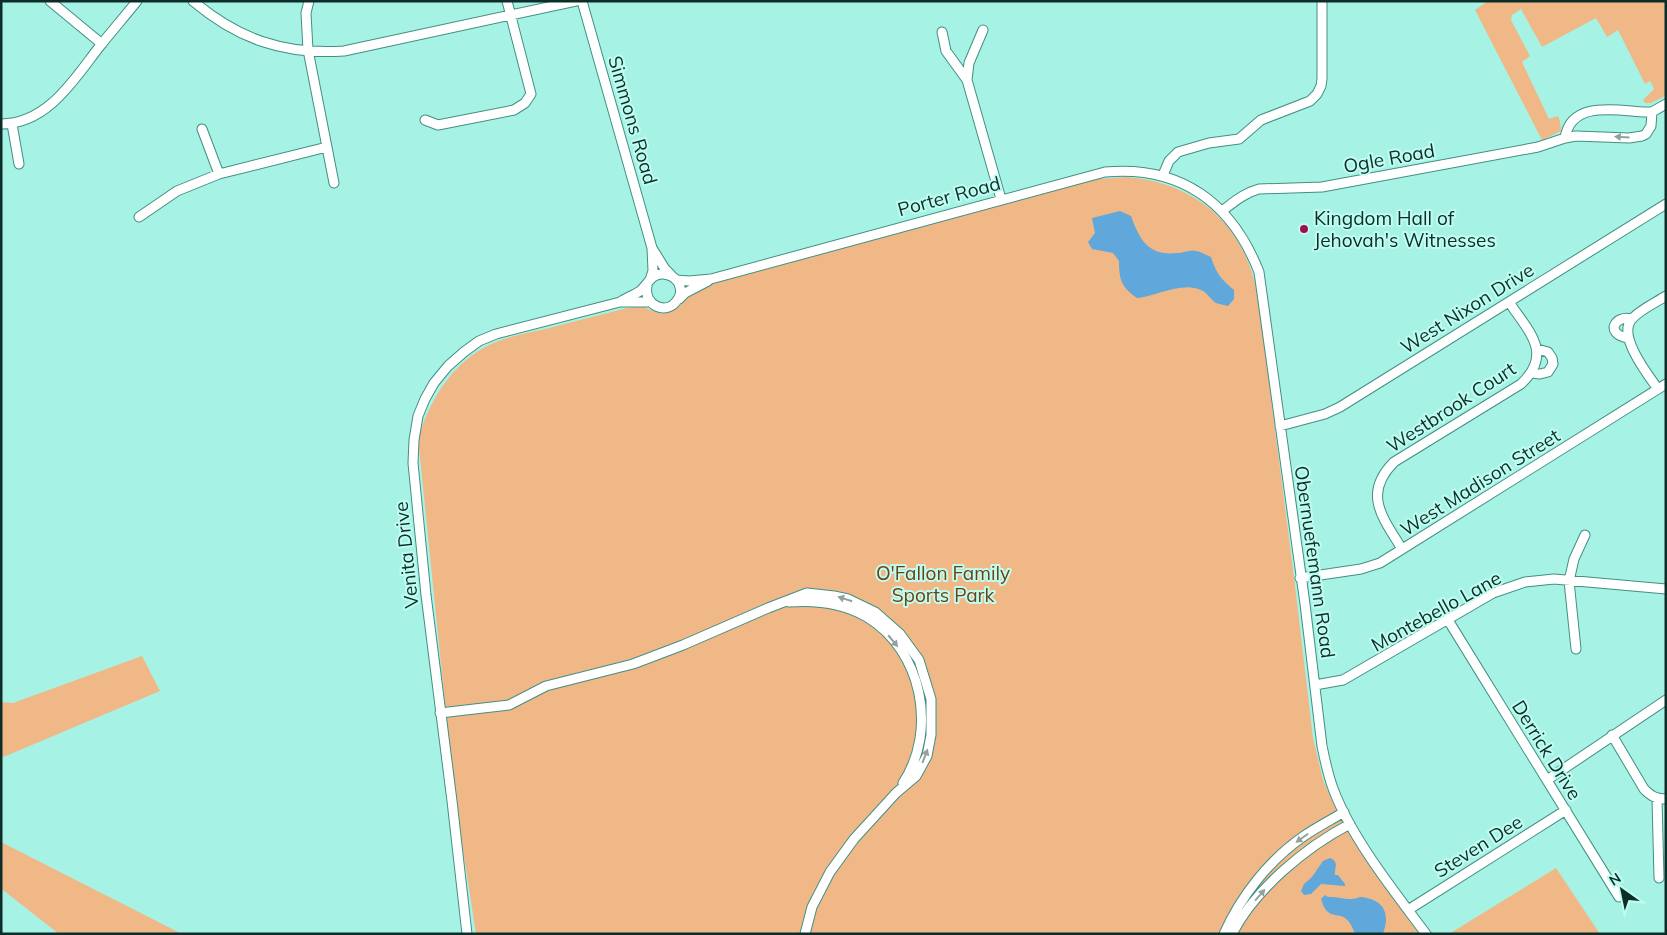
<svg xmlns="http://www.w3.org/2000/svg" width="1667" height="935" font-family="Mulish,sans-serif">
<style>
.green{fill:#f0b887}
.water{fill:#60a7db}
.lines{fill:none;stroke-linecap:round;stroke-linejoin:round}
.minor-casing{stroke:#428f83;stroke-width:11}
.minor{stroke:#fff;stroke-width:9}
.oneway{fill:#92a09e}
.poi-dot{fill:#a10d51;stroke:#c0fdf1;stroke-width:2}
.labels{text-anchor:middle;dominant-baseline:central;stroke-width:4;stroke-linejoin:round;paint-order:stroke}
.street-label{font-size:19px;fill:#0c2d28;stroke:#c0fdf1}
.poi-label{font-size:19px;fill:#0c2d28;stroke:#c0fdf1;text-anchor:start}
.park-label{font-size:19px;fill:#6b4116;stroke:#c0fdf1}
</style>
<rect width="100%" height="100%" fill="#a6f3e5"/>
<path class="green" d="M 1488,1 L 1666,1 L 1665,96 L 1651,103 L 1645,103 L 1643,100 L 1654,89 L 1650,81 L 1645,84 L 1618,30 L 1607,37 L 1596,18 L 1542,47 L 1521,9 L 1512,15 L 1511,20 L 1530,56 L 1522,62 L 1549,119 L 1558,116 L 1560,121 L 1561,131 L 1542,140 L 1475,10 Z
M 1126,177 C 1184,181 1230,212 1250,267 C 1256,282 1257,297 1260,313 L 1294,577 L 1313,738 L 1323,780 L 1338,814 L 1357,847 L 1419,934 L 476,934 L 454,792 L 418,438 C 432,395 456,356 501,340 C 515,335 531,332 545,329 C 572,322 600,315 627,308 L 643,307 L 661,314 L 672,311 L 681,305 L 688,295 L 702,287 L 1064,187 L 1099,179 Z
M 142,656 L 160,691 L 1,758 L 1,702 L 13,703 Z
M 1,842 L 182,934 L 59,934 L 3,890 L 1,891 Z
M 1556,868 L 1600,934 L 1449,934 Z"/>
<path class="water" d="M 1120,211 L 1131,216 C 1140,241 1149,256 1177,253 C 1183,253 1191,249 1196,251 C 1201,252 1206,255 1211,257 C 1216,273 1221,279 1234,290 L 1234,299 L 1228,306 C 1224,305 1219,304 1216,303 C 1211,300 1207,292 1201,290 C 1182,281 1157,296 1137,298 C 1121,287 1119,279 1119,261 L 1113,253 L 1092,249 L 1088,242 L 1095,233 L 1092,218 Z
M 1330,858 C 1340,862 1334,868 1335,875 L 1338,875 L 1345,884 L 1345,886 L 1321,884 L 1311,894 L 1304,895 L 1301,891 L 1304,884 L 1312,877 L 1323,861 Z
M 1325,895 L 1328,897 C 1340,896 1348,902 1360,897 C 1383,899 1391,912 1383,934 L 1355,934 C 1346,907 1335,921 1326,910 C 1324,908 1322,902 1321,899 Z"/>
<g class="lines">
<g class="minor-casing">
<path id="minor" d="M 50,1 L 102,44
M 193,1 C 238,39 284,55 344,51 L 576,1
M 309,1 L 306,13 L 308,50 L 334,183
M 582,1 L 652,248 L 665,269 L 671,275
M 942,32 L 946,51 L 967,80 L 1001,199
M 967,80 L 969,63 L 983,30
M 425,120 L 438,125 L 514,110 L 525,103 L 531,94 L 507,1
M 1,124 C 48,124 75,78 100,46 C 112,31 125,16 137,1
M 12,124 L 19,164
M 202,129 L 219,174
M 1565,138 C 1571,99 1619,111 1646,112 L 1652,112 L 1666,104
M 1163,175 L 1169,161 L 1178,152 L 1209,143 L 1239,139 L 1261,120 L 1310,101 L 1317,94 L 1321,86 L 1322,79 L 1322,1
M 1222,211 C 1234,202 1244,193 1259,189 L 1322,187 L 1538,147 L 1565,138 L 1576,136 L 1629,138 L 1642,136 L 1646,134 L 1651,126 L 1652,112
M 139,217 L 177,191 L 219,174 L 327,147
M 650,280 L 653,271 L 652,248
M 676,280 L 689,281 L 711,279 L 1105,172 C 1181,165 1232,203 1259,272 L 1305,604 L 1322,746 C 1325,761 1328,776 1334,791 C 1353,840 1394,891 1426,934
M 679,299 L 685,293 L 708,281
M 622,302 L 650,302
M 1628,338 C 1604,334 1615,314 1632,319
M 1532,373 L 1540,374 L 1548,372 L 1553,364 L 1552,358 L 1548,352 L 1537,349
M 1658,389 C 1648,375 1618,337 1631,320 C 1639,310 1655,303 1666,296
M 1280,426 L 1325,414 L 1340,407 L 1666,204
M 1402,549 C 1383,518 1362,494 1394,462 L 1521,384 C 1554,353 1528,331 1509,302
M 1300,578 L 1361,569 L 1380,563 L 1666,384
M 789,602 C 816,600 843,603 867,617 C 922,650 938,730 903,783
M 1448,620 L 1619,897
M 1576,649 L 1569,581 L 1574,559 L 1585,535
M 1315,685 L 1343,680 L 1493,593 L 1525,582 L 1554,579 L 1666,589
M 440,713 L 509,705 L 546,686 L 633,664 L 683,645 L 768,608 L 807,593 L 834,596 L 848,599 L 875,612 L 900,634 L 919,660 L 931,699 L 931,735 L 927,756 L 916,776 L 896,793 L 854,839 L 830,872 L 812,907 L 805,934
M 1612,735 L 1644,789 C 1651,796 1656,799 1666,799
M 1547,780 L 1666,700
M 1657,799 L 1659,878
M 1408,910 L 1566,810
M 467,934 L 452,801 L 426,595 L 413,463 L 414,440 L 418,416 L 425,399 L 434,383 L 448,366 L 464,352 L 479,341 L 496,334 L 620,302 C 626,298 634,295 640,291 C 645,287 648,281 653,277 C 662,271 675,275 679,284 C 681,289 681,295 678,299 C 667,317 643,305 647,286
M 1224,934 C 1241,896 1269,860 1304,836 C 1317,827 1331,820 1344,812
M 1232,934 C 1255,889 1306,847 1350,824"/>
</g>
<use href="#minor" class="minor"/>
</g>
<defs><path id="oneway-solid" d="M-6-.8H1V-3.2L6.5 0L1 3.2V.8H-6Z" transform="scale(1.25)"/></defs>
<g class="oneway">
<use href="#oneway-solid" transform="translate(1622 137) rotate(-176)"/>
<use href="#oneway-solid" transform="translate(845 599) rotate(-163)"/>
<use href="#oneway-solid" transform="translate(893 641) rotate(50)"/>
<use href="#oneway-solid" transform="translate(925 756) rotate(-69)"/>
<use href="#oneway-solid" transform="translate(1302 838) rotate(145)"/>
<use href="#oneway-solid" transform="translate(1260 895) rotate(-49)"/>
</g>
<circle class="poi-dot" cx="1304" cy="229" r="5"/>
<g class="labels">
<g class="street-label">
<text transform="translate(633 120) rotate(74)">Simmons Road</text>
<text transform="translate(1389 158) rotate(-10)">Ogle Road</text>
<text transform="translate(949 196) rotate(-15)">Porter Road</text>
<text transform="translate(1467 308) rotate(-32)">West Nixon Drive</text>
<text transform="translate(1451 407) rotate(-33)">Westbrook Court</text>
<text transform="translate(1480 482) rotate(-32)">West Madison Street</text>
<text transform="translate(406 555) rotate(-96)">Venita Drive</text>
<text transform="translate(1315 562) rotate(82)">Obernuefemann Road</text>
<text transform="translate(1436 611) rotate(-29)">Montebello Lane</text>
<text transform="translate(1547 750) rotate(58)">Derrick Drive</text>
<text transform="translate(1478 846) rotate(-32)">Steven Dee</text>
</g>
<g class="poi-label">
<text x="1314" y="218">Kingdom Hall of<tspan x="1314" dy="22">Jehovah's Witnesses</tspan></text>
</g>
<g class="park-label">
<text x="943" y="573">O'Fallon Family<tspan x="943" dy="22">Sports Park</tspan></text>
</g>
</g>
<rect width="1667" height="935" fill="none" stroke="#0c2d28" stroke-width="5"/>
<g transform="translate(1622 890) rotate(327)" stroke="#c0fdf1" stroke-width="4" paint-order="stroke">
<path d="M0-4L9 19L0 12L-9 19Z" fill="#0c2d28"/>
<text y="-8" font-size="14" font-weight="bold" text-anchor="middle" fill="#0c2d28">N</text>
</g>
</svg>
